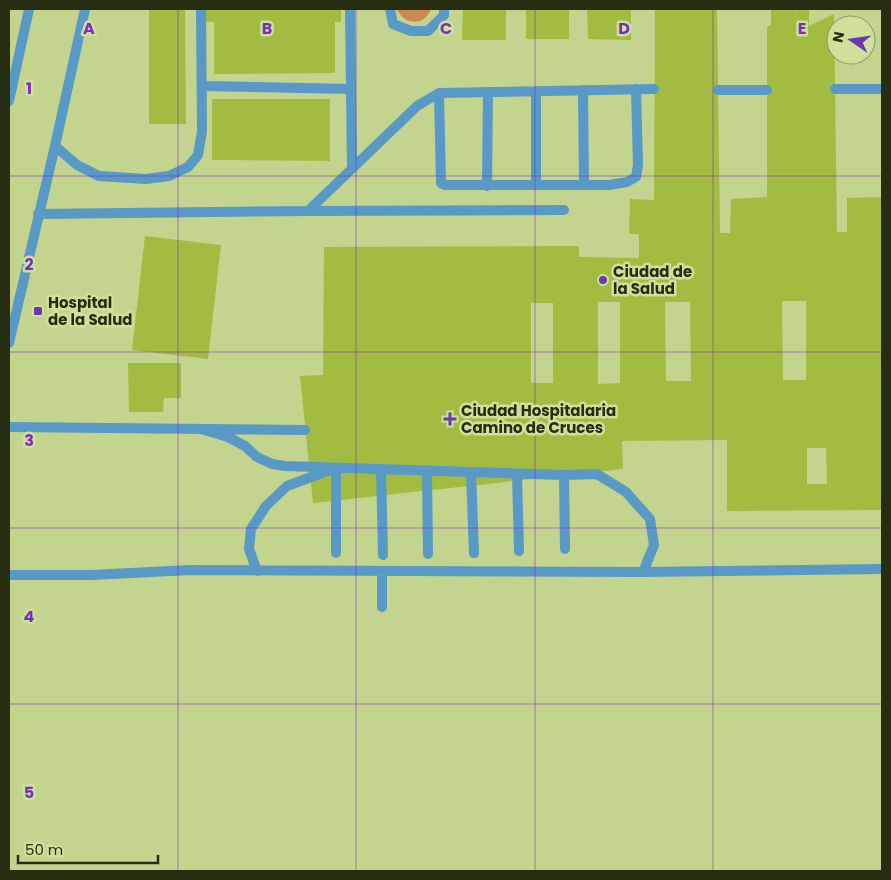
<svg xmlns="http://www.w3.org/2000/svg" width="891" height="880" font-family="Poppins,sans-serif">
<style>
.green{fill:#cb894e}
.building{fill:#a2bc42;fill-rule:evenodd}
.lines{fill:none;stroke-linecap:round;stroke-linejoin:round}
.lane{stroke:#5899c5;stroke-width:10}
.grid{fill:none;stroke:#7b2cbf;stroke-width:1;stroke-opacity:0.55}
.poi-dot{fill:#6e37ae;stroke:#cee19b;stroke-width:2}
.labels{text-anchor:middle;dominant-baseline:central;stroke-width:5;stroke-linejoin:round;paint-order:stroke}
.poi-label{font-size:15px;font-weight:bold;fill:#272d11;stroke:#cee19b;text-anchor:start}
.grid-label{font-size:16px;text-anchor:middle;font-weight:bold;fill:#7b2cbf;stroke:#cee19b;stroke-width:5;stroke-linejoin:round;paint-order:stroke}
</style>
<rect width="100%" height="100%" fill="#c2d48e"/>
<path class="green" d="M 397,9 L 431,9 C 425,26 404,26 397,9 Z"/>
<path class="building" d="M 149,9 L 185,9 L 186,124 L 149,124 Z
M 204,9 L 341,9 L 341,22 L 335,22 L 335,73 L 214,74 L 214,22 L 204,22 Z
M 463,9 L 506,9 L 506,40 L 462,40 Z
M 526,9 L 569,9 L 569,39 L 526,39 Z
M 587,9 L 631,9 L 631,40 L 588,39 Z
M 655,9 L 717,9 L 720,233 L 730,233 L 731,199 L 767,197 L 767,27 L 771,25 L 771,9 L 792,9 L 797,11 L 797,9 L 809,9 L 809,26 L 834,14 L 837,232 L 847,232 L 847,198 L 882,197 L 882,510 L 727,511 L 727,440 L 622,441 L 623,469 L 313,503 L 300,376 L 323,375 L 324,247 L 579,246 L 579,257 L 639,258 L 639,234 L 629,234 L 630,199 L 654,200 ZM 782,301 L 806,301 L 806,380 L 783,380 ZM 598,302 L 620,302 L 620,383 L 598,384 ZM 665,302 L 690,302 L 691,381 L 666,381 ZM 531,303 L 553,303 L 553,383 L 531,383 ZM 807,448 L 826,448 L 827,484 L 807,484 Z
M 212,99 L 330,99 L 330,161 L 212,160 Z
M 145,236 L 221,245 L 208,359 L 132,350 Z
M 128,363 L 181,363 L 181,398 L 164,398 L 163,412 L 129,412 Z"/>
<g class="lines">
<path class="lane" d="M 350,9 L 352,168
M 390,9 L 393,24 L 411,31 L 428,31 L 444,15 L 444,9
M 202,86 L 351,89
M 835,89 L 882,89
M 583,90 L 584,185
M 718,90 L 767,90
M 536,91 L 536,185
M 439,93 L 441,183 L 445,185 L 609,185 L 627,182 L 636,177 L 638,165 L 636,89
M 9,101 L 29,9
M 55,146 L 77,165 L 99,176 L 146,179 L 169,176 L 188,167 L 198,155 L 202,131 L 201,9
M 487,186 L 488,92
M 308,211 L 564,210
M 38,214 L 308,211 L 417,106 L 439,93 L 654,89
M 9,343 L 55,146 L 85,9
M 9,427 L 305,430
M 201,429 L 228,437 L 245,446 L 257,457 L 272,464 L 285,466 L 564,475 L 597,474 L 626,492 L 650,519 L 654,545 L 643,572
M 336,468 L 336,553
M 381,469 L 383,555
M 427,471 L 428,554
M 471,472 L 474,553
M 517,474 L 519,551
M 564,475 L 565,549
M 257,571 L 249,549 L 251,529 L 266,506 L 287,486 L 330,470
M 9,575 L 91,575 L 190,570 L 643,572 L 882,569
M 382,607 L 382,571"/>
</g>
<path class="grid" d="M 178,9 L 178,871M 356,9 L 356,871M 535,9 L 535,871M 713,9 L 713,871M 9,176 L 882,176M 9,352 L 882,352M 9,528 L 882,528M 9,704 L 882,704"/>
<g class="poi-dot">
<circle cx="603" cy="280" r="5"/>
<rect x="33" y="306" width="10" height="10" rx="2.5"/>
<path d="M447.5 411.5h5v5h5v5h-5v5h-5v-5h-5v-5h5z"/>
</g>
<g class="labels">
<g class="poi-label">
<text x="613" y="271">Ciudad de<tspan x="613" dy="17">la Salud</tspan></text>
<text x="48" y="302">Hospital<tspan x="48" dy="17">de la Salud</tspan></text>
<text x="461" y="410">Ciudad Hospitalaria<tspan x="461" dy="17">Camino de Cruces</tspan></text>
</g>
</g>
<g class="grid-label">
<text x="89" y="34">A</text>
<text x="267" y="34">B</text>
<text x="446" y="34">C</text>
<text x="624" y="34">D</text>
<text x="802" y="34">E</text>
<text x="29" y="94">1</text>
<text x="29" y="270">2</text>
<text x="29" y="446">3</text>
<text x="29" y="622">4</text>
<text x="29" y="798">5</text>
</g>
<rect width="891" height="880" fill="none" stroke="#272d11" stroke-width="20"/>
<g transform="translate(851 40) rotate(283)"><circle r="24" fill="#cee19b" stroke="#8b9964"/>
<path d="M0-4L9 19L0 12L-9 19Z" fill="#6e37ae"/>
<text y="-8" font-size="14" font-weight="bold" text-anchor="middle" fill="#272d11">N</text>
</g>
<path d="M18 855v8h140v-8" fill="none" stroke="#272d11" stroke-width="2.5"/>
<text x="25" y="855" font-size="15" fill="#272d11" stroke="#cee19b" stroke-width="4" paint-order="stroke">50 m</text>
</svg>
